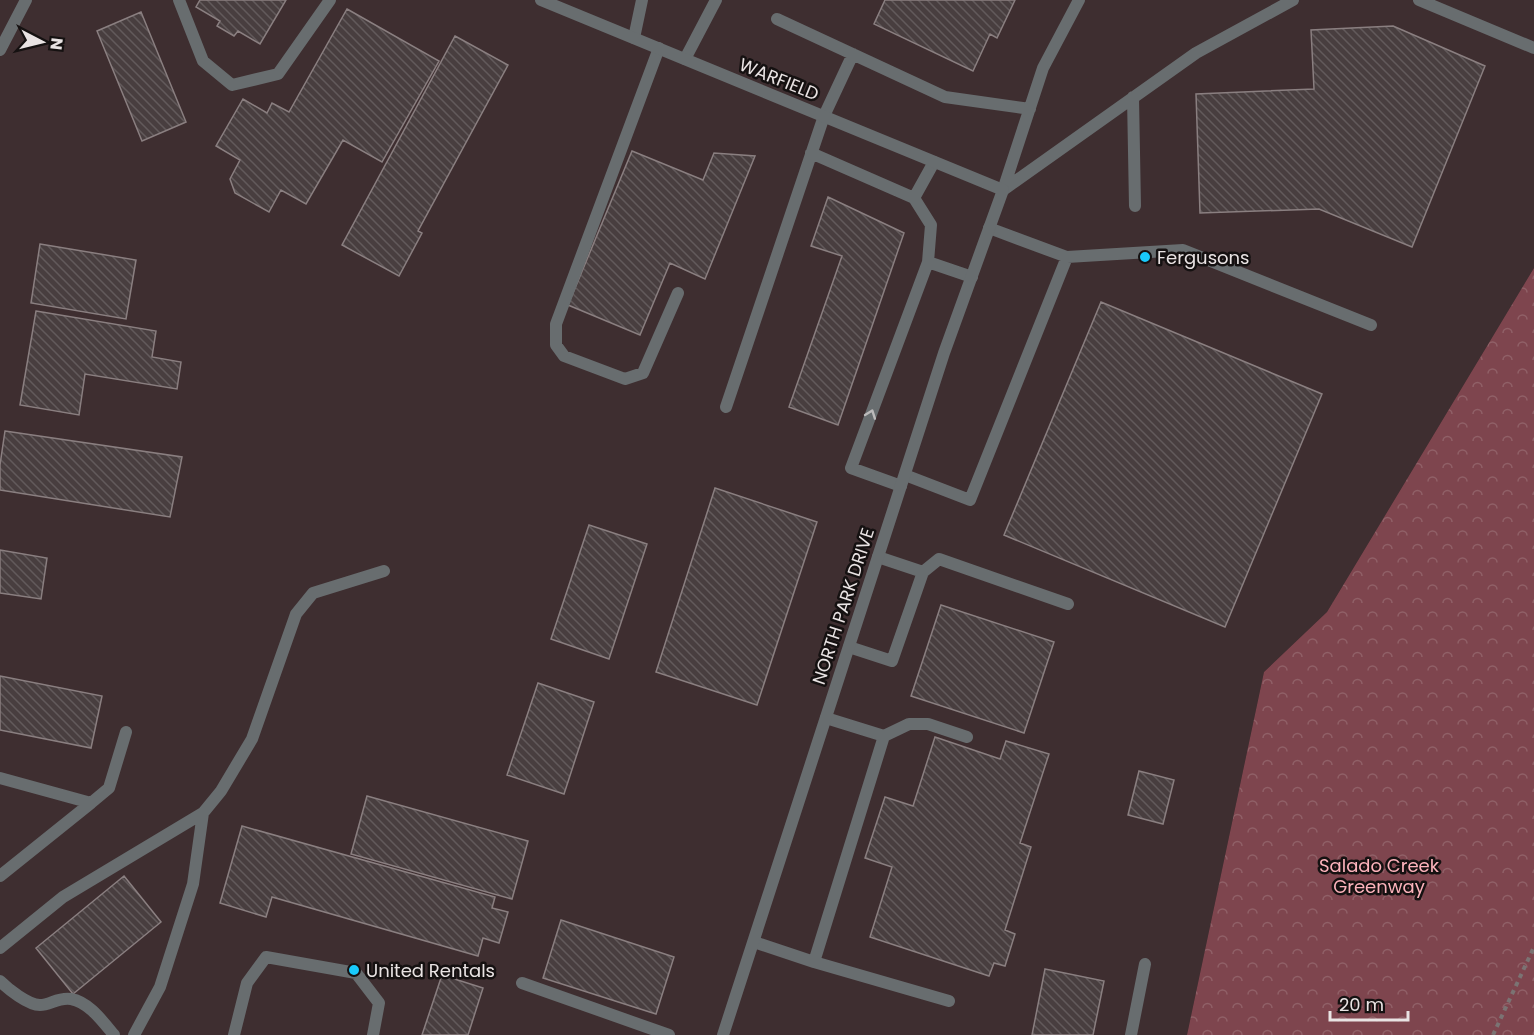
<svg xmlns="http://www.w3.org/2000/svg" width="1534" height="1035" font-family="Poppins,sans-serif">
<style>
.built{fill:#3e2e30}
.forest{fill:url(#forest-crowns)}
.building{fill:url(#building-back-hatch);stroke:#8a7f80;stroke-width:1.5}
.lines{fill:none;stroke-linecap:round;stroke-linejoin:round}
.path{stroke:#7b7373;stroke-width:4;stroke-dasharray:4.5 4.5;stroke-linecap:butt}
.service{stroke:#686d6f;stroke-width:12}
.minor{stroke:#686d6f;stroke-width:12}
.tertiary{stroke:#686d6f;stroke-width:12}
.oneway{stroke:#bcbaba}
.poi-dot{fill:#19cafc;stroke:#151111;stroke-width:2}
.labels{text-anchor:middle;dominant-baseline:central;stroke-width:5;stroke-linejoin:round;paint-order:stroke}
.street-label{font-size:18px;fill:#e9e3e3;stroke:#151111}
.poi-label{font-size:18px;fill:#e9e3e3;stroke:#151111;text-anchor:start}
.park-label{font-size:18px;fill:#fdb3bc;stroke:#151111}
</style>
<defs>
<pattern id="forest-crowns" width="20" height="18" patternUnits="userSpaceOnUse" patternTransform="scale(1.5)"><rect width="20" height="18" fill="#7e454e"/><path d="M2 6a3 3 0 1 1 6 0M12 15a3 3 0 1 1 6 0" fill="none" stroke="#906067"/></pattern>
<pattern id="building-back-hatch" width="6" height="6" patternUnits="userSpaceOnUse" patternTransform="scale(1.5)"><rect width="6" height="6" fill="#483e3f"/><path d="M-1 5l2 2M0 0l6 6M5-1l2 2" fill="none" stroke="#625a5b"/></pattern>
</defs>
<rect width="100%" height="100%" fill="#302627"/>
<path class="built" d="M 0,0 L 1534,0 L 1534,268 L 1327,612 L 1264,672 L 1187,1035 L 0,1035 Z"/>
<path class="forest" d="M 1534,268 L 1534,1035 L 1187,1035 L 1264,672 L 1327,612 Z"/>
<path class="building" d="M 200,0 L 286,0 L 260,44 L 238,31 L 234,36 L 217,26 L 220,21 L 196,7 Z
M 885,0 L 1015,0 L 997,38 L 990,34 L 973,71 L 874,24 Z
M 347,9 L 439,61 L 382,162 L 343,140 L 306,204 L 281,190 L 269,212 L 235,193 L 230,179 L 240,160 L 216,146 L 243,99 L 267,113 L 272,103 L 289,112 Z
M 141,12 L 186,122 L 142,141 L 97,31 Z
M 1393,26 L 1485,66 L 1412,247 L 1319,209 L 1200,213 L 1196,94 L 1314,89 L 1311,30 Z
M 455,36 L 508,65 L 418,231 L 422,233 L 399,276 L 342,245 Z
M 632,151 L 703,180 L 714,153 L 755,156 L 705,279 L 670,263 L 640,335 L 568,305 Z
M 828,197 L 904,233 L 838,425 L 789,407 L 842,256 L 811,246 Z
M 40,244 L 136,260 L 126,319 L 31,303 Z
M 1101,302 L 1322,394 L 1225,627 L 1004,535 Z
M 36,311 L 156,331 L 152,357 L 181,362 L 177,389 L 85,374 L 79,415 L 20,405 Z
M 5,431 L 182,457 L 170,517 L 0,490 L 0,465 Z
M 715,488 L 817,522 L 757,705 L 656,672 Z
M 589,525 L 647,544 L 609,659 L 551,639 Z
M 0,550 L 47,558 L 41,599 L 0,593 Z
M 941,605 L 1054,642 L 1024,733 L 911,696 Z
M 0,676 L 102,696 L 91,748 L 0,730 Z
M 538,683 L 594,702 L 564,794 L 507,775 Z
M 935,737 L 1000,759 L 1006,741 L 1049,754 L 1020,843 L 1031,847 L 1005,930 L 1015,934 L 1005,966 L 994,963 L 989,976 L 870,937 L 892,867 L 865,858 L 885,797 L 913,806 Z
M 1139,771 L 1174,780 L 1163,824 L 1128,815 Z
M 367,796 L 528,841 L 512,899 L 351,854 Z
M 242,826 L 495,897 L 492,908 L 508,912 L 499,943 L 483,938 L 478,956 L 272,897 L 266,917 L 220,903 Z
M 124,876 L 161,922 L 73,994 L 36,948 Z
M 561,920 L 674,957 L 656,1014 L 543,978 Z
M 1045,969 L 1104,981 L 1093,1035 L 1032,1035 Z
M 442,975 L 483,988 L 468,1035 L 422,1035 Z"/>
<g class="lines">
<path class="path" d="M 1493,1035 L 1534,947"/>
<path class="service" d="M 179,0 L 203,61 L 232,85 L 278,74 L 330,0
M 1419,0 L 1534,48
M 777,19 L 945,97 L 1030,109
M 634,38 L 642,0
M 659,48 L 556,324 L 556,345 L 564,356 L 625,379 L 643,373 L 678,293
M 685,59 L 716,0
M 1133,97 L 1135,206
M 811,153 L 914,198 L 934,162
M 1003,190 L 1196,53 L 1293,0
M 1003,190 L 1043,68 L 1079,0
M 989,228 L 1067,257 L 1183,250 L 1371,325
M 928,262 L 972,277
M 726,407 L 824,116 L 853,54
M 905,475 L 970,500 L 1067,257
M 901,486 L 851,468 L 928,262 L 931,225 L 914,198
M 878,557 L 923,572
M 849,647 L 892,661 L 923,572 L 939,559 L 1068,604
M 884,736 L 909,724 L 928,724 L 967,737
M 0,778 L 91,803 L 0,876
M 91,803 L 109,788 L 126,732
M 754,942 L 814,962 L 884,736 L 826,718
M 0,948 L 63,897 L 203,813 L 221,791 L 252,739 L 296,614 L 313,593 L 384,571
M 814,962 L 949,1001
M 0,981 C 8,989 28,1005 40,1005 C 50,1005 58,997 71,999 C 89,1002 103,1022 114,1035
M 522,983 L 669,1035
M 134,1035 L 160,987 L 193,884 L 203,813
M 234,1035 L 247,983 L 266,957 L 356,973 L 379,1003 L 373,1035
M 1131,1035 L 1145,964"/>
<path class="minor" d="M 541,0 L 1003,190 L 944,353 L 723,1035"/>
<path class="tertiary" d="M 0,50 L 26,0"/>
</g>
<defs><path id="oneway-chevron" d="M-2-3.5L2.5 0L-2 3.5" fill="none" stroke-width="1.6" stroke-linecap="round" stroke-linejoin="round" transform="scale(1.5)"/></defs>
<use class="oneway" href="#oneway-chevron" transform="translate(871 414) rotate(-70)"/>
<g class="poi-dot">
<circle cx="1145" cy="257" r="6"/>
<circle cx="354" cy="970" r="6"/>
</g>
<g class="labels">
<g class="street-label">
<text transform="translate(779 79) rotate(22)">WARFIELD</text>
<text transform="translate(843 606) rotate(-72)">NORTH PARK DRIVE</text>
</g>
<g class="poi-label">
<text x="1157" y="257">Fergusons</text>
<text x="366" y="970">United Rentals</text>
</g>
<g class="park-label">
<text x="1379" y="865">Salado Creek<tspan x="1379" dy="21">Greenway</tspan></text>
</g>
</g>
<g transform="translate(42 42) rotate(97)" stroke="#151111" stroke-width="4.5" paint-order="stroke">
<path d="M0-4.5L10 22L0 15L-10 22Z" fill="#e9e3e3"/>
<text y="-9" font-size="16" font-weight="bold" text-anchor="middle" fill="#e9e3e3">N</text>
</g>
<path d="M1330 1011v9h78v-9" fill="none" stroke="#e9e3e3" stroke-width="3"/>
<text x="1339" y="1011" font-size="18" fill="#e9e3e3" stroke="#151111" stroke-width="4.5" paint-order="stroke">20 m</text>
</svg>
